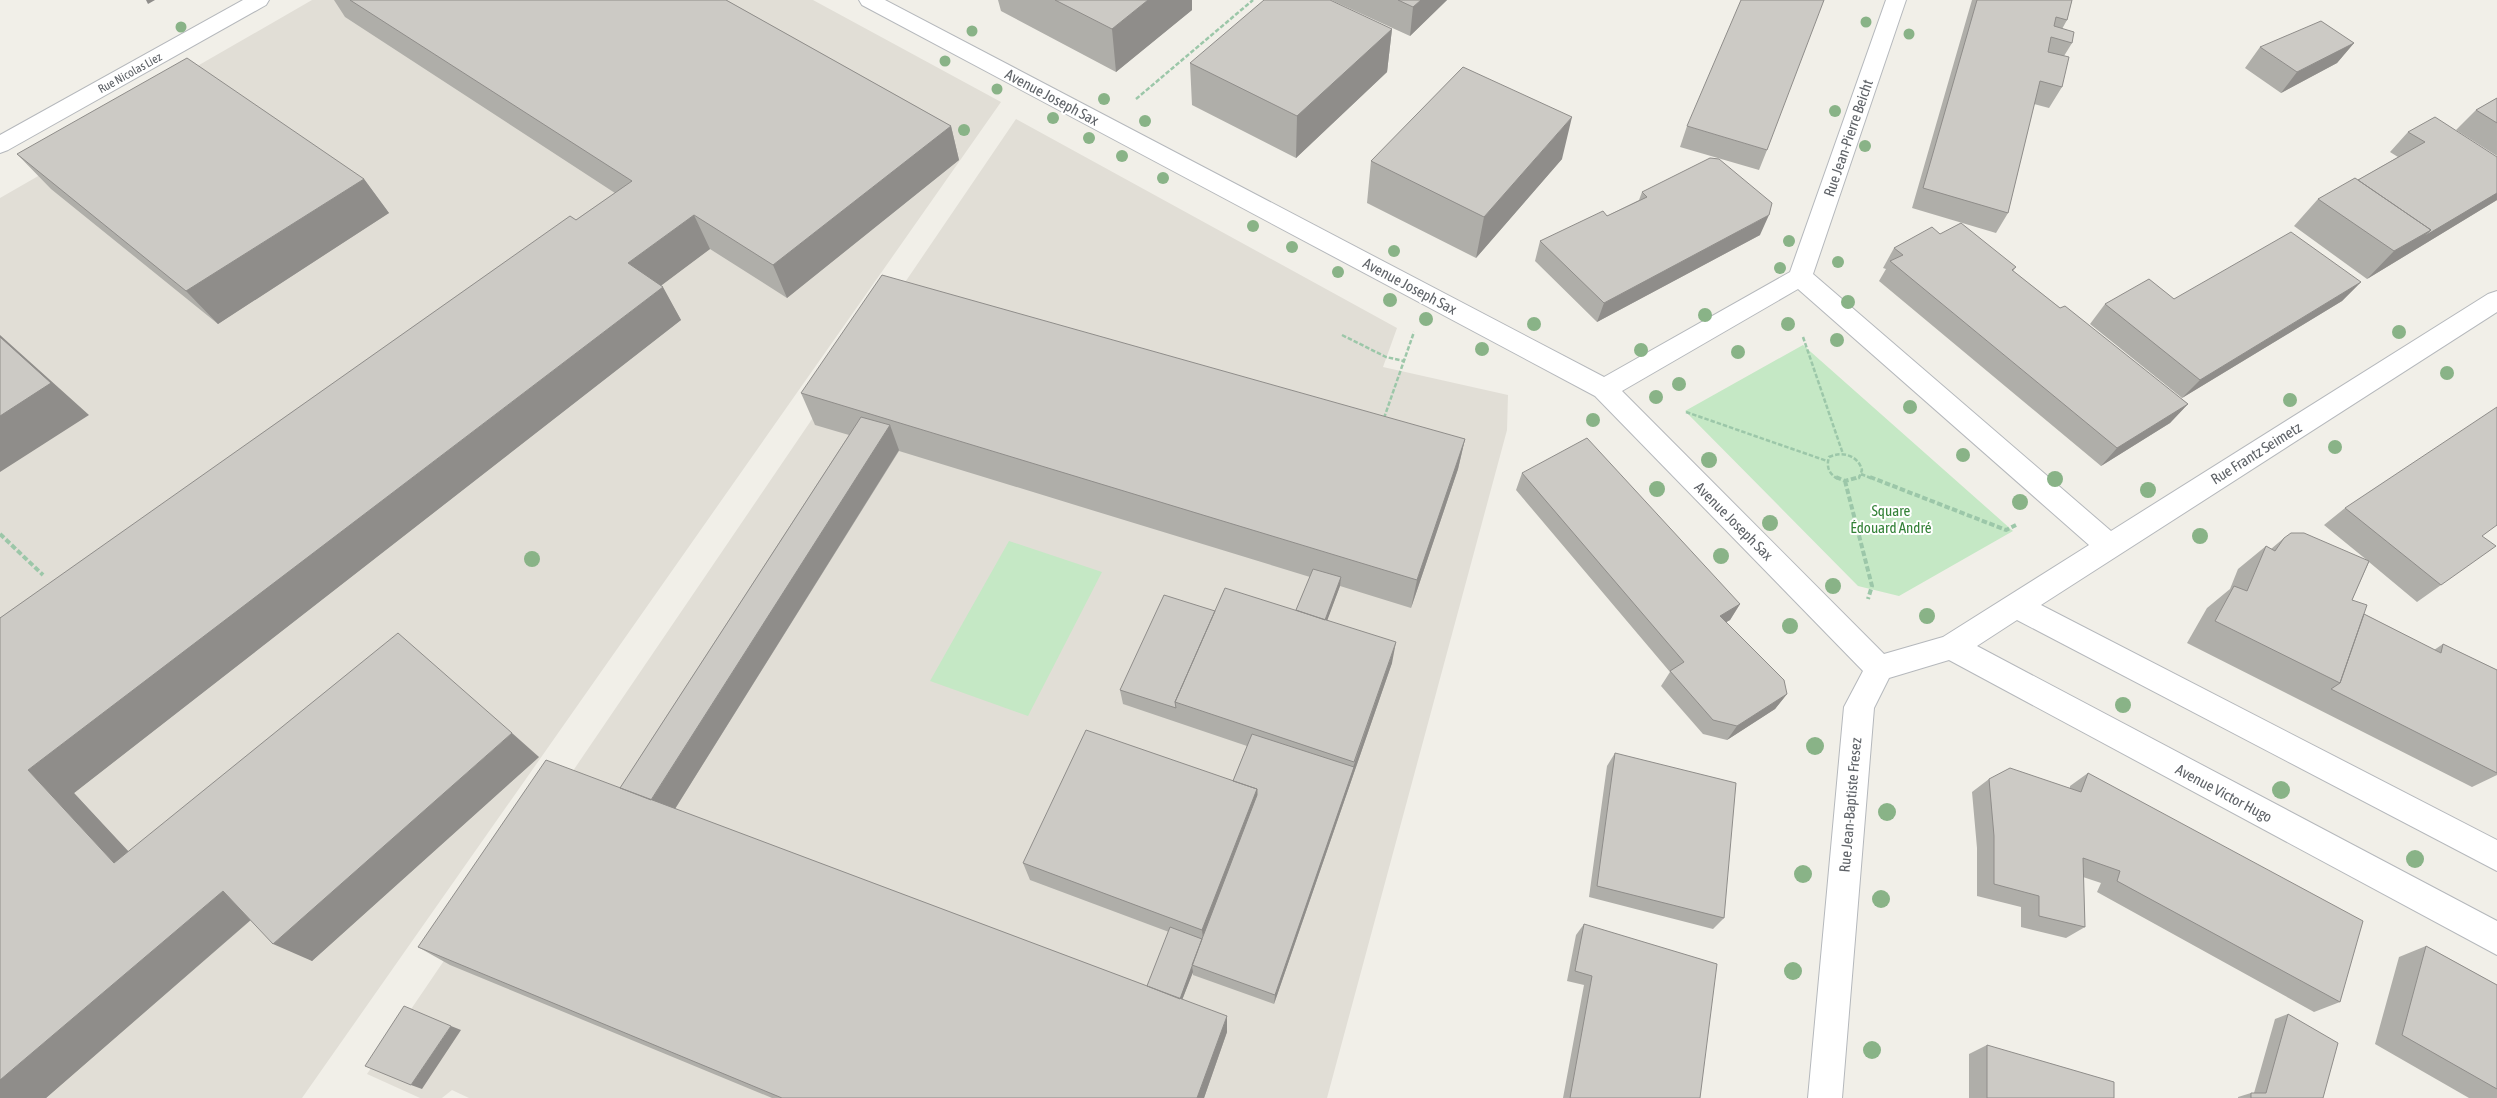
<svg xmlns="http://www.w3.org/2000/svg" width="2497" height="1098" font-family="'Asap Condensed',sans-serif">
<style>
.education{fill:#e1ded6}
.green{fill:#c5e8c5}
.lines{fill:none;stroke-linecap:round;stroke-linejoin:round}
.minor-casing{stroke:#b5b8bc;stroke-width:2}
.path-far1{stroke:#9cc7a9;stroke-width:2.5;stroke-dasharray:4.5 2;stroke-linecap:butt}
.path{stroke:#9cc7a9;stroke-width:4;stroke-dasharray:5.5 2.5;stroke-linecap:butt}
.minor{fill:#fff;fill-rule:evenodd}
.tree{fill:#89b387}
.wall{fill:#afaea9;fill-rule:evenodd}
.shaded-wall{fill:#8f8d8a}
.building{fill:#cccac5;stroke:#8f8d8a}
.labels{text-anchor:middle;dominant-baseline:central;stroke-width:4;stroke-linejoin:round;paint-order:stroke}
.far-street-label{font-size:12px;fill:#5f6368;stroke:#fff}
.street-label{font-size:15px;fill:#5f6368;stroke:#fff}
.park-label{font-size:15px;fill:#348238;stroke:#fff}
</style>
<rect width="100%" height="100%" fill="#f1efe8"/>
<path class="education" d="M 312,0 L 813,0 L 1001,102 L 302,1098 L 0,1098 L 0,198 L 40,175 L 27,164 Z
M 1016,119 L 1397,328 L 1383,367 L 1508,395 L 1507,430 L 1327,1098 L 469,1098 L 452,1090 L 442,1098 L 420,1098 L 367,1074 Z"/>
<path class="green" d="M 1803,345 L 2013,531 L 1899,596 L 1858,586 L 1685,411 Z
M 1009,541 L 1102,572 L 1028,716 L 930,681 Z"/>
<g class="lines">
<g class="minor-casing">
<path id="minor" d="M 243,0 L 269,0 L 266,5 L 8,150 L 0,153 L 0,135 Z
M 859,0 L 885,0 L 1604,377 L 1790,272 L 1886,0 L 1906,0 L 1813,274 L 2111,531 L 2488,294 L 2497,291 L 2497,312 L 2041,605 L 2497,840 L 2497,871 L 2017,620 L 1977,646 L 2497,921 L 2497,955 L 1949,660 L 1889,678 L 1874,708 L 1842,1098 L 1808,1098 L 1844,707 L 1863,671 L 1595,396 L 862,5 ZM 1798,289 L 2089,545 L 1943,637 L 1884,654 L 1622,391 Z"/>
</g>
<path class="path-far1" d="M 1136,99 L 1253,0
M 1342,335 L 1386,357 L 1404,361
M 1803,337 L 1843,454
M 1686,412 L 1827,461
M 1384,418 L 1414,332
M 1861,474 L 1873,479
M 1838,479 C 1829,474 1826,467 1829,457 C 1842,451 1858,455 1862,470 L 1859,478 L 1856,479"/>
<path class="path" d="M 1836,477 L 1845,481 L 1859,477
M 1870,477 L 2006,530 L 2016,525
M 1845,481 L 1872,586 L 1868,599
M 0,534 L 43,575"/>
<use href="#minor" class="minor"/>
</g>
<g class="tree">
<circle cx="1866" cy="22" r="5.5"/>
<circle cx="181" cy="27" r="5.5"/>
<circle cx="972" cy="31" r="5.5"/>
<circle cx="1909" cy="34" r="5.5"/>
<circle cx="945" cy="61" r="5.5"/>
<circle cx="997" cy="89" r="5.5"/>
<circle cx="1104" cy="99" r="6"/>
<circle cx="1835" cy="111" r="6"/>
<circle cx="1053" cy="118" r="6"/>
<circle cx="1145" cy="121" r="6"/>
<circle cx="964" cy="130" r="6"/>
<circle cx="1089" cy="138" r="6"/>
<circle cx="1865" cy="146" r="6"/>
<circle cx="1122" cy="156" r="6"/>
<circle cx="1163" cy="178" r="6"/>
<circle cx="1253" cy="226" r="6"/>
<circle cx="1789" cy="241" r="6"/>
<circle cx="1292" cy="247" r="6"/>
<circle cx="1394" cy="251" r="6"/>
<circle cx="1838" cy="262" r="6"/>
<circle cx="1780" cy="268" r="6"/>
<circle cx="1338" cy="272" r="6"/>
<circle cx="1390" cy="300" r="7"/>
<circle cx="1848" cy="302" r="7"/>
<circle cx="1705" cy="315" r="7"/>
<circle cx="1426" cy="319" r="7"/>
<circle cx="1534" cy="324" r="7"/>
<circle cx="1788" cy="324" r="7"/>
<circle cx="2399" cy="332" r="7"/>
<circle cx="1837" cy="340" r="7"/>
<circle cx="1482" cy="349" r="7"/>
<circle cx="1641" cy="350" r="7"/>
<circle cx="1738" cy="352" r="7"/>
<circle cx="2447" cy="373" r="7"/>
<circle cx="1679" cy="384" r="7"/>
<circle cx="1656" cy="397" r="7"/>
<circle cx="2290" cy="400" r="7"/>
<circle cx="1910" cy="407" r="7"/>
<circle cx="1593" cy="420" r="7"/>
<circle cx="2335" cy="447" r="7"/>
<circle cx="1963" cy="455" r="7"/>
<circle cx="1709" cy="460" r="8"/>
<circle cx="2055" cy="479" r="8"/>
<circle cx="1657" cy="489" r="8"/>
<circle cx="2148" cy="490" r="8"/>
<circle cx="2020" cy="502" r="8"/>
<circle cx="1770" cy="523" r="8"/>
<circle cx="2200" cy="536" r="8"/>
<circle cx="1721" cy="556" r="8"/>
<circle cx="532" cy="559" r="8"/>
<circle cx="1833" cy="586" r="8"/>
<circle cx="1927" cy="616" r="8"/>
<circle cx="1790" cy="626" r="8"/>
<circle cx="2123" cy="705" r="8"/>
<circle cx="1815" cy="746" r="9"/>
<circle cx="2281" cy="790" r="9"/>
<circle cx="1887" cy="812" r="9"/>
<circle cx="2415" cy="859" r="9"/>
<circle cx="1803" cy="874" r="9"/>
<circle cx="1881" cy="899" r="9"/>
<circle cx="1793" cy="971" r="9"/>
<circle cx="1872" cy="1050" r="9"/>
</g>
<path class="wall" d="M 334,0 L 726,0 L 951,126 L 959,160 L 787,298 L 710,249 L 661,285 L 681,320 L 74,793 L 128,852 L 539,757 L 312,961 L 251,920 L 46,1098 L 0,1098 L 0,618 L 615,193 L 345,17 Z
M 998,0 L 1192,0 L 1192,10 L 1116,72 L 1001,11 Z
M 1331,0 L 1447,0 L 1410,36 Z
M 1972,0 L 2072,0 L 2067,20 L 2062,29 L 2072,43 L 2064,56 L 2062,87 L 2049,108 L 2034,104 L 2008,213 L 1996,233 L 1912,208 Z
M 1392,29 L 1387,72 L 1296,158 L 1192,105 L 1190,63 Z
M 2354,43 L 2337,63 L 2281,93 L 2245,68 L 2260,47 Z
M 2497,98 L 2497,156 L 2456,130 L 2476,110 Z
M 1687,126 L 1767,150 L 1759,170 L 1680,147 Z
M 2408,132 L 2497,157 L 2497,200 L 2367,279 L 2294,226 L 2318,199 L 2358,180 L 2398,157 L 2390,152 Z
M 17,154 L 364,179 L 389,213 L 218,324 L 51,189 Z
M 1562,159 L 1476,258 L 1367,203 L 1371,161 Z
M 1642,192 L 1760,235 L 1597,322 L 1535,261 L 1540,241 L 1607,216 L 1639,200 Z
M 1940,234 L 2016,267 L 2013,271 L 2060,308 L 2188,404 L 2170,423 L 2101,466 L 1879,281 L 1886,269 L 1883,268 L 1894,248 Z
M 2361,282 L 2342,301 L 2182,398 L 2090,324 L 2105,304 L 2174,299 Z
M 801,393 L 1465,439 L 1458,469 L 1411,608 L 1340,586 L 1327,620 L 1392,663 L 1274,1004 L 1193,975 L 1193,972 L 1182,1000 L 1227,1032 L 1204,1098 L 772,1098 L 450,965 L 418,947 L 620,788 L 849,435 L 815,425 ZM 899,451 L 1310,577 L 1296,610 L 1215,611 L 1120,690 L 1123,704 L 1247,746 L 1233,781 L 1023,863 L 1030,880 L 1169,932 L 1147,986 L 675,809 Z
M 1522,473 L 1740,604 L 1730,620 L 1726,622 L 1787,694 L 1775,709 L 1727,740 L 1703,734 L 1661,686 L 1670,672 L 1516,490 Z
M 2345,508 L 2482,536 L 2441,585 L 2417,602 L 2369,562 L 2352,600 L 2364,614 L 2434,650 L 2443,644 L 2497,670 L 2497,775 L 2472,787 L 2187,643 L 2207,608 L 2230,589 L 2238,569 L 2266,546 L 2271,549 L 2284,538 L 2368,561 L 2324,525 Z
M 1615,753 L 1724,918 L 1713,929 L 1589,897 L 1607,766 Z
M 2088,773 L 2340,1002 L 2314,1012 L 2097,892 L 2101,883 L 2083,877 L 2085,927 L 2066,938 L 2021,927 L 2021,907 L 1977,896 L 1977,848 L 1972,792 L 1989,779 L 2070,788 L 2070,786 Z
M 1584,924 L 1700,1098 L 1563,1098 L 1584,985 L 1567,981 L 1576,935 Z
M 2426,946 L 2497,985 L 2497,1098 L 2469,1098 L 2375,1044 L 2399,957 Z
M 2288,1014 L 2323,1098 L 2238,1098 L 2238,1097 L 2251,1093 L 2254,1093 L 2275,1019 Z
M 1987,1045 L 2114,1098 L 1969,1098 L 1969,1054 Z"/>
<path class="shaded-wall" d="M 146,0 L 155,0 L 148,4 Z
M 1148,0 L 1192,0 L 1192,10 L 1116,72 L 1112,29 Z
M 1421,0 L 1447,0 L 1410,36 L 1413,7 Z
M 1392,29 L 1387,72 L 1296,158 L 1297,116 Z
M 2354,43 L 2337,63 L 2281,93 L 2297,72 Z
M 1572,117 L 1562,159 L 1476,258 L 1484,217 Z
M 951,126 L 959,160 L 787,298 L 773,265 Z
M 364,179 L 389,213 L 218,324 L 186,291 Z
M 2497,193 L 2497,200 L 2367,279 L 2394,251 L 2431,230 Z
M 694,215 L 710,249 L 646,297 L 628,263 Z
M 1769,215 L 1760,235 L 1597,322 L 1604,303 Z
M 2361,282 L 2342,301 L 2182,398 L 2200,380 Z
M 663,287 L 681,320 L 74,793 L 158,883 L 114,863 L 28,770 Z
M 0,335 L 89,415 L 0,472 Z
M 2188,404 L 2170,423 L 2101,466 L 2117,448 Z
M 890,425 L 899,450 L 668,820 L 650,802 Z
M 1465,439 L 1458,469 L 1411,608 L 1417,580 Z
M 1341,577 L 1340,586 L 1320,640 L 1320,632 Z
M 1740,604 L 1730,620 L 1710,632 L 1720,616 Z
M 1396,642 L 1392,663 L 1274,1004 L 1275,995 Z
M 1787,694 L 1775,709 L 1727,740 L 1737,726 Z
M 512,733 L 539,757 L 312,961 L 273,944 Z
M 1257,789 L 1257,808 L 1203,939 L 1202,930 Z
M 223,891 L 262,910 L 46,1098 L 0,1098 L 0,1080 Z
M 1192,966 L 1193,972 L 1177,1013 L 1176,1008 Z
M 1227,1016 L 1227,1032 L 1204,1098 L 1197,1098 Z
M 451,1026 L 461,1030 L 422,1089 L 411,1085 Z"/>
<path class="building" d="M 350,0 L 726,0 L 951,126 L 773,265 L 694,215 L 628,263 L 663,287 L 28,770 L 114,863 L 398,633 L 512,733 L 273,944 L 223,891 L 0,1080 L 0,618 L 570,216 L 576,220 L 632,181 Z
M 1055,0 L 1148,0 L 1112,29 Z
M 1264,0 L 1330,0 L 1392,29 L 1297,116 L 1190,63 Z
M 1398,0 L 1421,0 L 1413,7 Z
M 1741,0 L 1824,0 L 1767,150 L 1687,126 Z
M 1977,0 L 2072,0 L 2067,20 L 2056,17 L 2054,26 L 2074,32 L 2072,43 L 2051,37 L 2048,52 L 2069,57 L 2062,87 L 2040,81 L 2008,213 L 1923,188 Z
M 2321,21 L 2354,43 L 2297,72 L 2260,47 Z
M 187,58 L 364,179 L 186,291 L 17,154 Z
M 1463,67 L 1572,117 L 1484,217 L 1371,161 Z
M 2497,98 L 2497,123 L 2476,110 Z
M 2435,117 L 2497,157 L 2497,193 L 2423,237 L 2431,230 L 2358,180 L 2425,142 L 2408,132 Z
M 1710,158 L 1719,159 L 1772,203 L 1769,215 L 1604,303 L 1540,241 L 1603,211 L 1607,216 L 1647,197 L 1642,192 Z
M 2355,178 L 2431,230 L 2394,251 L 2318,199 Z
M 1961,223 L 2016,267 L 2012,270 L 2060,308 L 2065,306 L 2188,404 L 2117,448 L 1890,261 L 1903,255 L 1894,248 L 1932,227 L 1940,234 Z
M 2291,232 L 2361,282 L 2200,380 L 2105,304 L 2149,279 L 2174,299 Z
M 882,275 L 1465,439 L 1417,580 L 801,393 Z
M 0,337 L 51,383 L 0,416 Z
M 2497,407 L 2497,525 L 2482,536 L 2496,546 L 2441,585 L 2345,508 Z
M 861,417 L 890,425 L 651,800 L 620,788 Z
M 1587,438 L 1740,604 L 1720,616 L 1784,680 L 1787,694 L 1737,726 L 1713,720 L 1670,671 L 1684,662 L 1522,473 Z
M 2291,533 L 2304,533 L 2369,561 L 2352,600 L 2367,605 L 2340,683 L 2215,621 L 2234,586 L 2247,591 L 2266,546 L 2275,551 L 2284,538 Z
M 1313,569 L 1341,577 L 1325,620 L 1296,610 Z
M 1225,588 L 1396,642 L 1354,762 L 1175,702 Z
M 1164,595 L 1215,611 L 1175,702 L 1176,708 L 1120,690 Z
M 2364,614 L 2441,653 L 2443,644 L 2497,670 L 2497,773 L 2331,689 L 2340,683 Z
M 1086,730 L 1257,789 L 1202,930 L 1023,863 Z
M 1252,734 L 1354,767 L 1275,995 L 1192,965 L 1257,795 L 1257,789 L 1233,781 Z
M 1615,753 L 1736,783 L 1724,918 L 1597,886 Z
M 546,760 L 1227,1016 L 1197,1098 L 782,1098 L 418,947 Z
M 2010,768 L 2081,792 L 2088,773 L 2363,921 L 2340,1002 L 2117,881 L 2120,871 L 2083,858 L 2085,927 L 2039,916 L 2039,896 L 1994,884 L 1994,836 L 1989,779 Z
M 1584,924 L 1717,964 L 1700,1098 L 1570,1098 L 1592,976 L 1575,971 Z
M 1170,927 L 1202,939 L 1180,999 L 1147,986 Z
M 2426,946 L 2497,985 L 2497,1089 L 2402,1035 Z
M 404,1006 L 451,1026 L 411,1085 L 365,1066 Z
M 2288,1014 L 2338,1043 L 2323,1098 L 2251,1098 L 2251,1093 L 2266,1093 Z
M 1987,1045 L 2114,1082 L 2114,1098 L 1987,1098 Z"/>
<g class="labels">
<g class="far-street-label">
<text transform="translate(130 73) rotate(-29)">Rue Nicolas Liez</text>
</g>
<g class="street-label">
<text transform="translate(1052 97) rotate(28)">Avenue Joseph Sax</text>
<text transform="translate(1848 138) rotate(-71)">Rue Jean-Pierre Beicht</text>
<text transform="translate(1410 286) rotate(28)">Avenue Joseph Sax</text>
<text transform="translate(2256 453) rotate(-32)">Rue Frantz Seimetz</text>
<text transform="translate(1734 521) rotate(45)">Avenue Joseph Sax</text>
<text transform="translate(2224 793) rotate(28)">Avenue Victor Hugo</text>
<text transform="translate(1850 805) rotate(-85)">Rue Jean-Baptiste Fresez</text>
</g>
<g class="park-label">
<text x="1891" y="510">Square<tspan x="1891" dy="17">Édouard André</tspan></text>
</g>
</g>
</svg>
